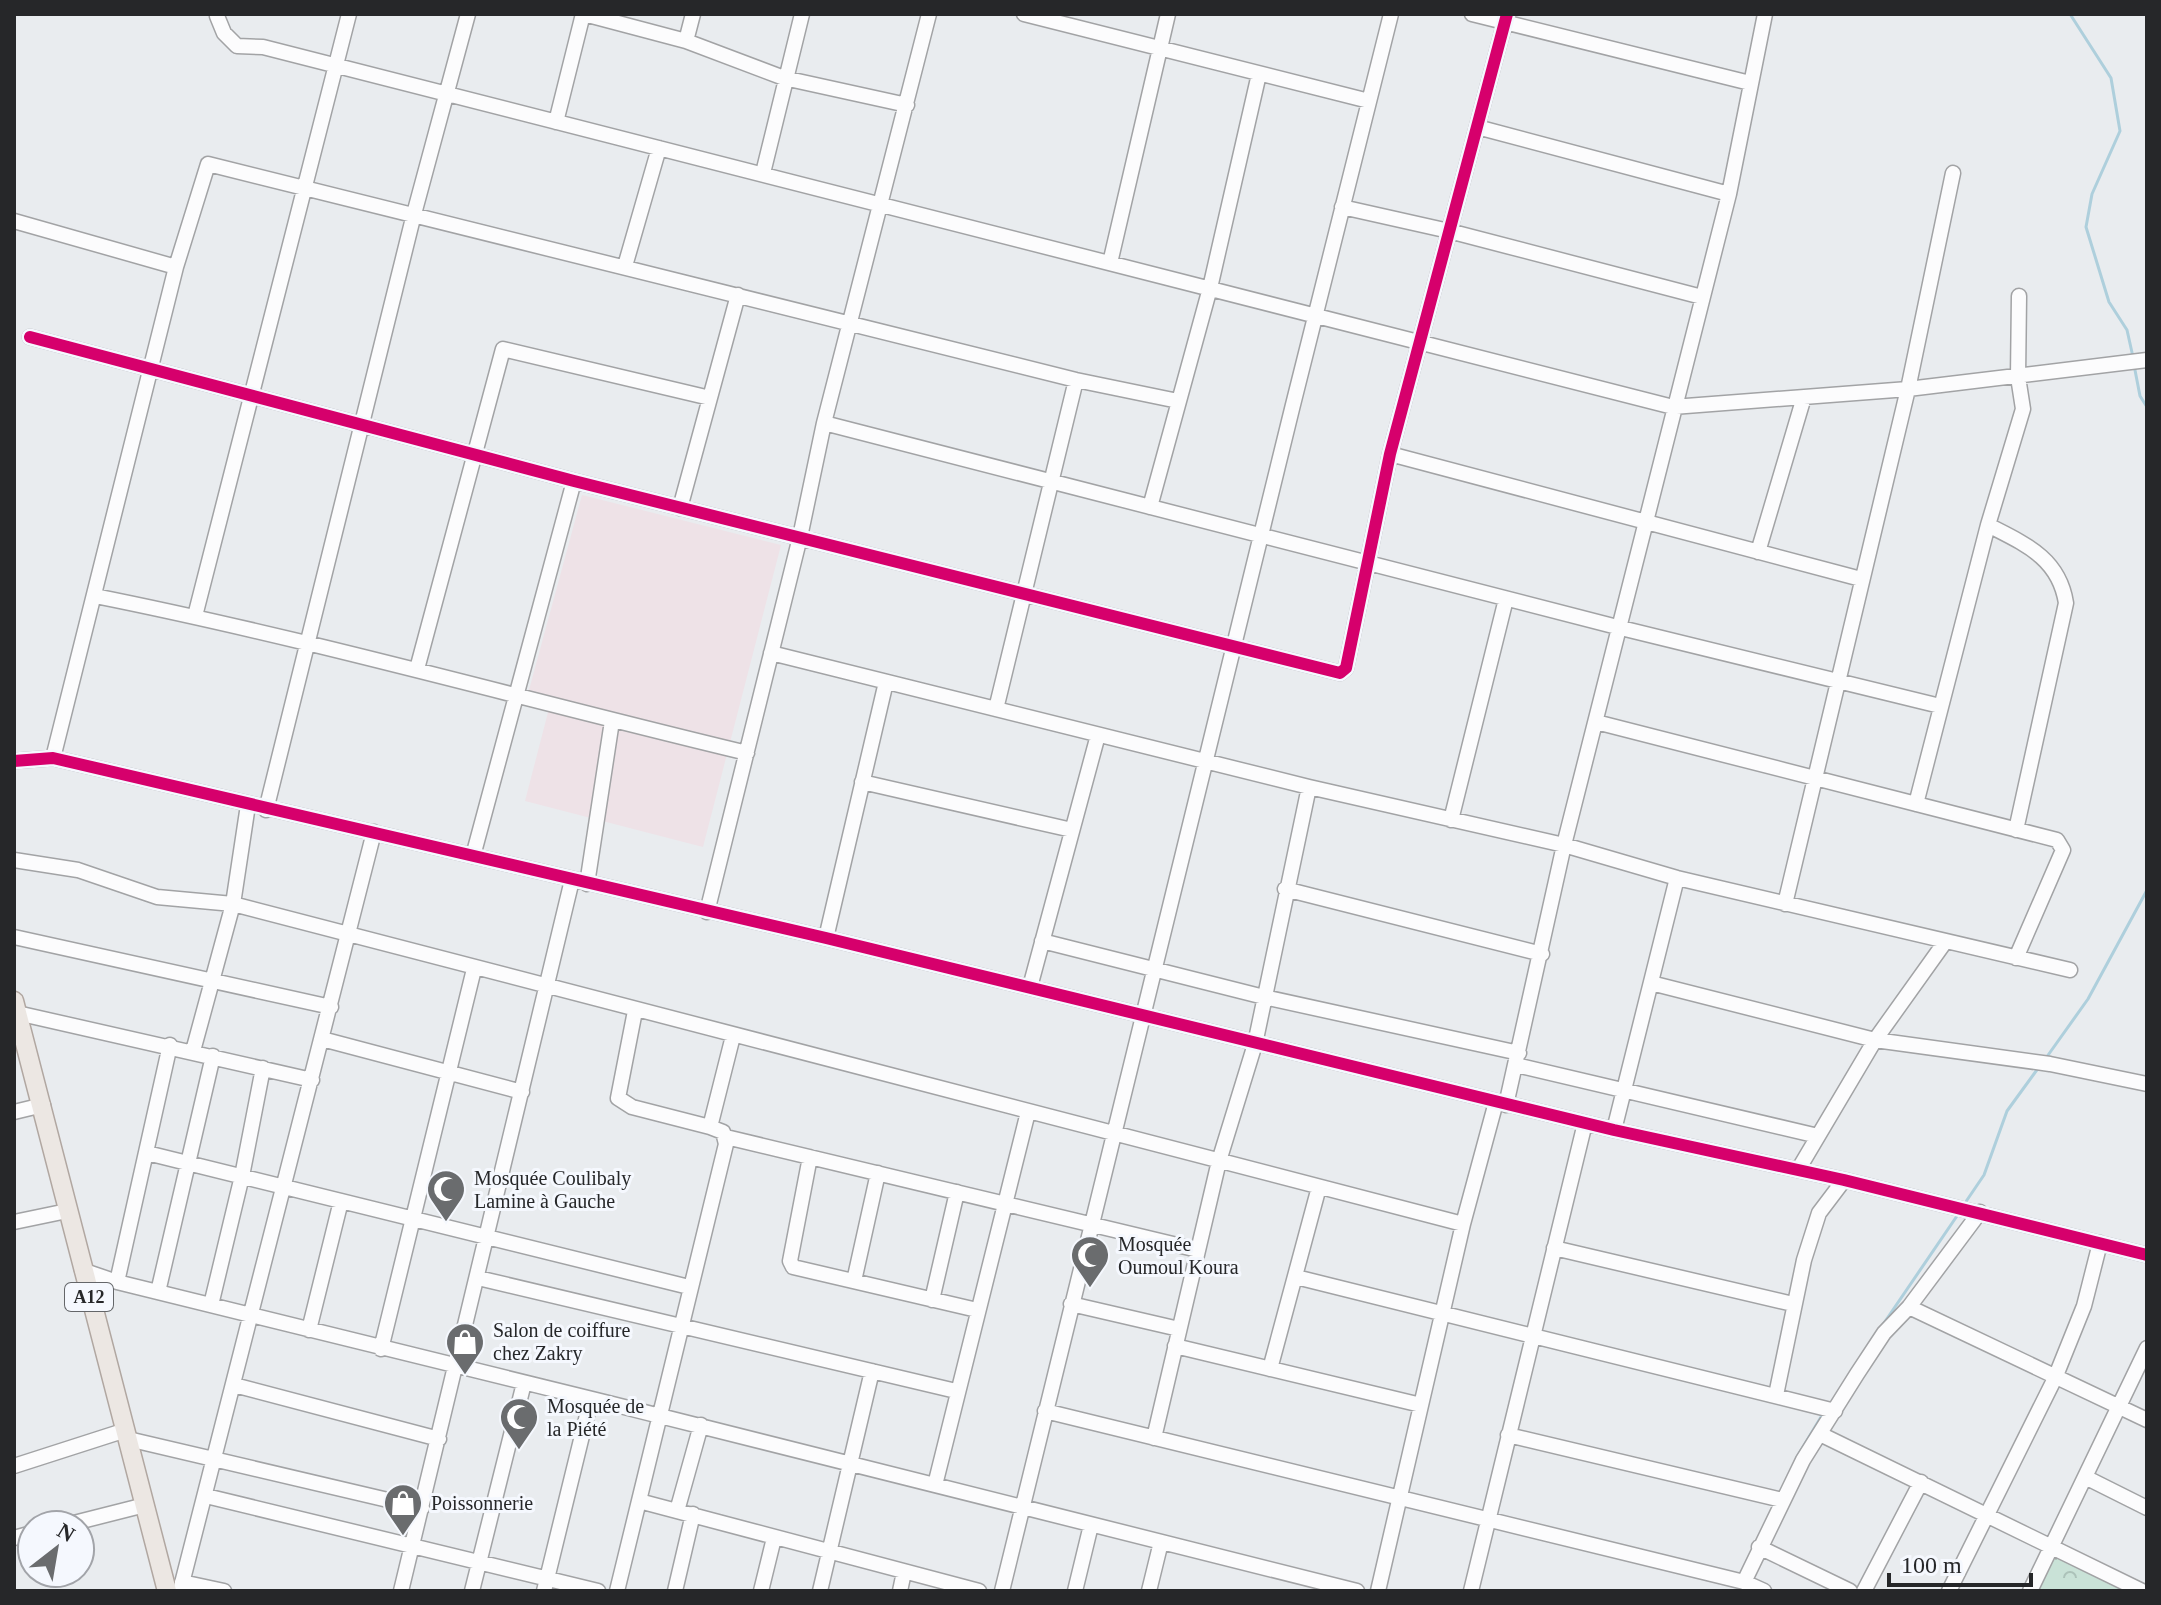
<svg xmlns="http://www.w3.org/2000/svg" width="2161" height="1605" font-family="Georgia,serif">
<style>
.commercial{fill:#eee2e7}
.park{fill:url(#park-crowns)}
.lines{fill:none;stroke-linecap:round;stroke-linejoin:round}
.stream{stroke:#aecfdc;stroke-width:3}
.minor-casing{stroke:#a2a3a5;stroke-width:17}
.major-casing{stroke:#b1a7a1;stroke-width:21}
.minor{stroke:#fcfcfd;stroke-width:14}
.major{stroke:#ece7e3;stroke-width:18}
.cycleway-casing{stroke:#f5f8fe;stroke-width:17}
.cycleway{stroke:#d6006c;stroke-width:12}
.labels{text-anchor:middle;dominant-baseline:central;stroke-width:6;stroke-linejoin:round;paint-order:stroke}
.shield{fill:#f5f8fe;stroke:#646669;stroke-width:2}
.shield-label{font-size:18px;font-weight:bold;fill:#262729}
.poi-label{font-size:20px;fill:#262729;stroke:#f5f8fe;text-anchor:start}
</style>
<defs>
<pattern id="park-crowns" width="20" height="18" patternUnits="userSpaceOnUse" patternTransform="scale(2)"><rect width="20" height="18" fill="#c9e2d7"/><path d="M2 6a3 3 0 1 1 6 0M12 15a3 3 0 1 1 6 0" fill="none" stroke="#acc2b9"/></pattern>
</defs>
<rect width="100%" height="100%" fill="#e9ecef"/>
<path class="commercial" d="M 582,495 L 781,545 L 703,847 L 525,801 L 552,697 L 529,690 Z"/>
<path class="park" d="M 2056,1556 L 2133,1591 L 2036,1591 Z"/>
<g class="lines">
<path class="stream" d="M 2070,14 L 2111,78 L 2120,131 L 2092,194 L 2086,227 L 2109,302 L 2127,330 L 2133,357
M 2134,365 L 2140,396 L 2147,407
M 2046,1058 L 2088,999 L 2147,890
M 1965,1203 L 1984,1175 L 2007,1111 L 2039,1067
M 1884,1323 L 1959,1213
M 1797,1457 L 1824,1412"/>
<g class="minor-casing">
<path id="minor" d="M 584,14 L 686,41 L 784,78 L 907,105
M 1024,14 L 1369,101
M 1472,14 L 1750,83
M 217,16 L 224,33 L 237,46 L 263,47 L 1673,407 L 1908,389 L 2147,360
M 686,41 L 693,14
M 556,122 L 583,14
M 1477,127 L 1729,194
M 763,173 L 802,14
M 1342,207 L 1449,231 L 1702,297
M 14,221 L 176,267
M 1110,263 L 1168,14
M 625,266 L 659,148
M 30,337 L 574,481 L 1340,673 L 1346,668 L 1390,454 L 1507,14
M 824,423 L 1621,628 L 1940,706
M 1390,454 L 1861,579
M 1150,507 L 1210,288 L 1259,74
M 680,508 L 738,295
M 1988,525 C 2025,544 2059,558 2066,603 L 2016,830
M 1758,552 L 1804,397
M 95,596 C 315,640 529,701 747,753
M 195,616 L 349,14
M 771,653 L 1309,787 L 1564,845 L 1677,878 L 2070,970
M 417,669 L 503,349 L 710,398
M 996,709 L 1076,380
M 1596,722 L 2057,840 L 2063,850 L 2016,958
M 53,758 L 176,267 L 208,164 L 1076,380 L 1178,401
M 14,761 L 53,758 L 826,938 L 1614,1130 L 1844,1180 L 2147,1255
M 862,782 L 1072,830
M 1916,804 L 1988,525 L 2023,409 L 2018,377 L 2019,296
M 266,810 L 414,214 L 468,14
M 1451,820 L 1506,599
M 473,856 L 574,481
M 14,860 L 78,870 L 157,897 L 233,904 L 1463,1224
M 587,884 L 612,721
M 1285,889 L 1542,954
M 1785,904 L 1908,389 L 1953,173
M 707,912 L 800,537 L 824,423 L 929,14
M 14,937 L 331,1007
M 826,938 L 886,682
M 1042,941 L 1264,997 L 1519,1053
M 1651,983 L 1875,1040 L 2050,1064 L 2147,1084
M 1030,987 L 1098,735
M 635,1011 L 618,1098 L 632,1107 L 710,1127
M 17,1013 L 312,1080
M 322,1039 L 522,1092
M 193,1051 L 233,904 L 248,805
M 1516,1065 L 1818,1136
M 1506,1105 L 1564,845 L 1729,194 L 1765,14
M 14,1112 L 43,1105
M 1614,1130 L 1677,878
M 726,1137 L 1198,1250
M 147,1153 L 689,1287
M 810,1157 L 790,1261 L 793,1267 L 977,1310
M 1798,1170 L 1875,1040 L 1945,942
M 14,1222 L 67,1211
M 1554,1248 L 1793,1304
M 82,1270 L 117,1282 C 531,1382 944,1488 1357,1591
M 1296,1277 L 1835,1411
M 478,1278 L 956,1391
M 854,1281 L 878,1173
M 117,1282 L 170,1045
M 158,1292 L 213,1056
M 932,1300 L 957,1192
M 1071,1304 L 1179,1329
M 211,1305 L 242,1176 L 263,1068
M 1909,1307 L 2147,1420
M 309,1330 L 341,1201
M 1175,1346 L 1421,1405
M 381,1349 L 474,969
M 1270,1369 L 1319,1187
M 234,1385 L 439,1439
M 1776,1395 L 1804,1260 L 1819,1213 L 1844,1180
M 1045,1411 L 1744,1582 L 1764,1591
M 1820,1434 L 2142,1591
M 1508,1435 L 1782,1500
M 1154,1438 L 1219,1161 L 1255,1044 L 1309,787
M 128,1439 L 422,1508
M 14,1466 L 126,1430
M 2085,1477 L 2147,1508
M 935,1485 L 1028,1112
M 206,1496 L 598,1591
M 639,1501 L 979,1591
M 677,1511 L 701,1425
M 66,1525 L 145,1505
M 14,1538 L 32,1533
M 1759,1547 L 1850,1591
M 182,1582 L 224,1591
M 1744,1582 L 1803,1460 L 1857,1374 L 1884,1333 L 1909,1307 L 1980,1212
M 180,1591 L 374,832
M 401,1591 L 572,880
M 472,1591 L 524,1383
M 544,1591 L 591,1399
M 617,1591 L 726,1144 L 723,1132 L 710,1127 L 733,1036
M 675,1591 L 693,1514
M 761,1591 L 774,1538
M 820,1591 L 872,1371
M 900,1591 L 904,1572
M 1002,1591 C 1128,1064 1259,539 1391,14
M 1075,1591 L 1091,1525
M 1149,1591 L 1161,1542
M 1378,1591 L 1463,1224 L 1496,1102
M 1471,1591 L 1585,1123
M 1864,1591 L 1921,1482
M 1949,1591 L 2055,1378 L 2084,1306 L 2100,1243
M 2030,1591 L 2147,1348"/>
</g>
<g class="major-casing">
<path id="major" d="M 14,1001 L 167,1591"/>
</g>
<use href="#minor" class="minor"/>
<use href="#major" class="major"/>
<g class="cycleway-casing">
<path id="cycleway" d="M 30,337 L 574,481 L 1340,673 L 1346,668 L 1390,454 L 1507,14
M 14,761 L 53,758 L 826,938 L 1614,1130 L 1844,1180 L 2147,1255"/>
</g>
<use href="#cycleway" class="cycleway"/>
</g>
<defs>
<g id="mosque-pin" transform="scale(2)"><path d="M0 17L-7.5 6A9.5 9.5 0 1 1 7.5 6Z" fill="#6a6c6e" stroke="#f5f8fe"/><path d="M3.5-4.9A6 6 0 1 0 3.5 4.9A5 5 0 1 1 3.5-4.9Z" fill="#fff"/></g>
<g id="shop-pin" transform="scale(2)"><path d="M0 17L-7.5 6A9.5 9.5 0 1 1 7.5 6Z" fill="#6a6c6e" stroke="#f5f8fe"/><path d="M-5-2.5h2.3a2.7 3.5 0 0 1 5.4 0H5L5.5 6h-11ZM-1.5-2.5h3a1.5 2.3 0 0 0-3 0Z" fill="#fff"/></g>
</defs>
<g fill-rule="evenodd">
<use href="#mosque-pin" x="446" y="1189"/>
<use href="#mosque-pin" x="1090" y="1255"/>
<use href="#shop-pin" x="465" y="1342"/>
<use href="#mosque-pin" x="519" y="1417"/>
<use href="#shop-pin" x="403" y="1503"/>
</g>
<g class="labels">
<rect class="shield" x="65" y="1283" width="48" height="28" rx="6"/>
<g class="shield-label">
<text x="89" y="1297">A12</text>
</g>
<g class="poi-label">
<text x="474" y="1178">Mosquée Coulibaly<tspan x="474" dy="23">Lamine à Gauche</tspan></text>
<text x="1118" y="1244">Mosquée<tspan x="1118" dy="23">Oumoul Koura</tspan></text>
<text x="493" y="1330">Salon de coiffure<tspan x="493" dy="23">chez Zakry</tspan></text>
<text x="547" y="1406">Mosquée de<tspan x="547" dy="23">la Piété</tspan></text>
<text x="431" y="1503">Poissonnerie</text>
</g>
</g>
<rect width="2161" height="1605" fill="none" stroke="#262729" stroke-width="32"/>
<g transform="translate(56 1549) rotate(31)"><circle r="38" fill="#f5f8fe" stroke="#a2a4a9" stroke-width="2"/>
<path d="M0-6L14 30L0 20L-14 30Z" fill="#6a6c6e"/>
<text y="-12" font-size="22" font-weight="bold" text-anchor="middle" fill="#262729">N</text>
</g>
<path d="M1889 1573v12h142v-12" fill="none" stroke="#262729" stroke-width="4"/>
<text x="1901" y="1573" font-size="24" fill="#262729" stroke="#f5f8fe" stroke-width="6" paint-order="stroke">100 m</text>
</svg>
